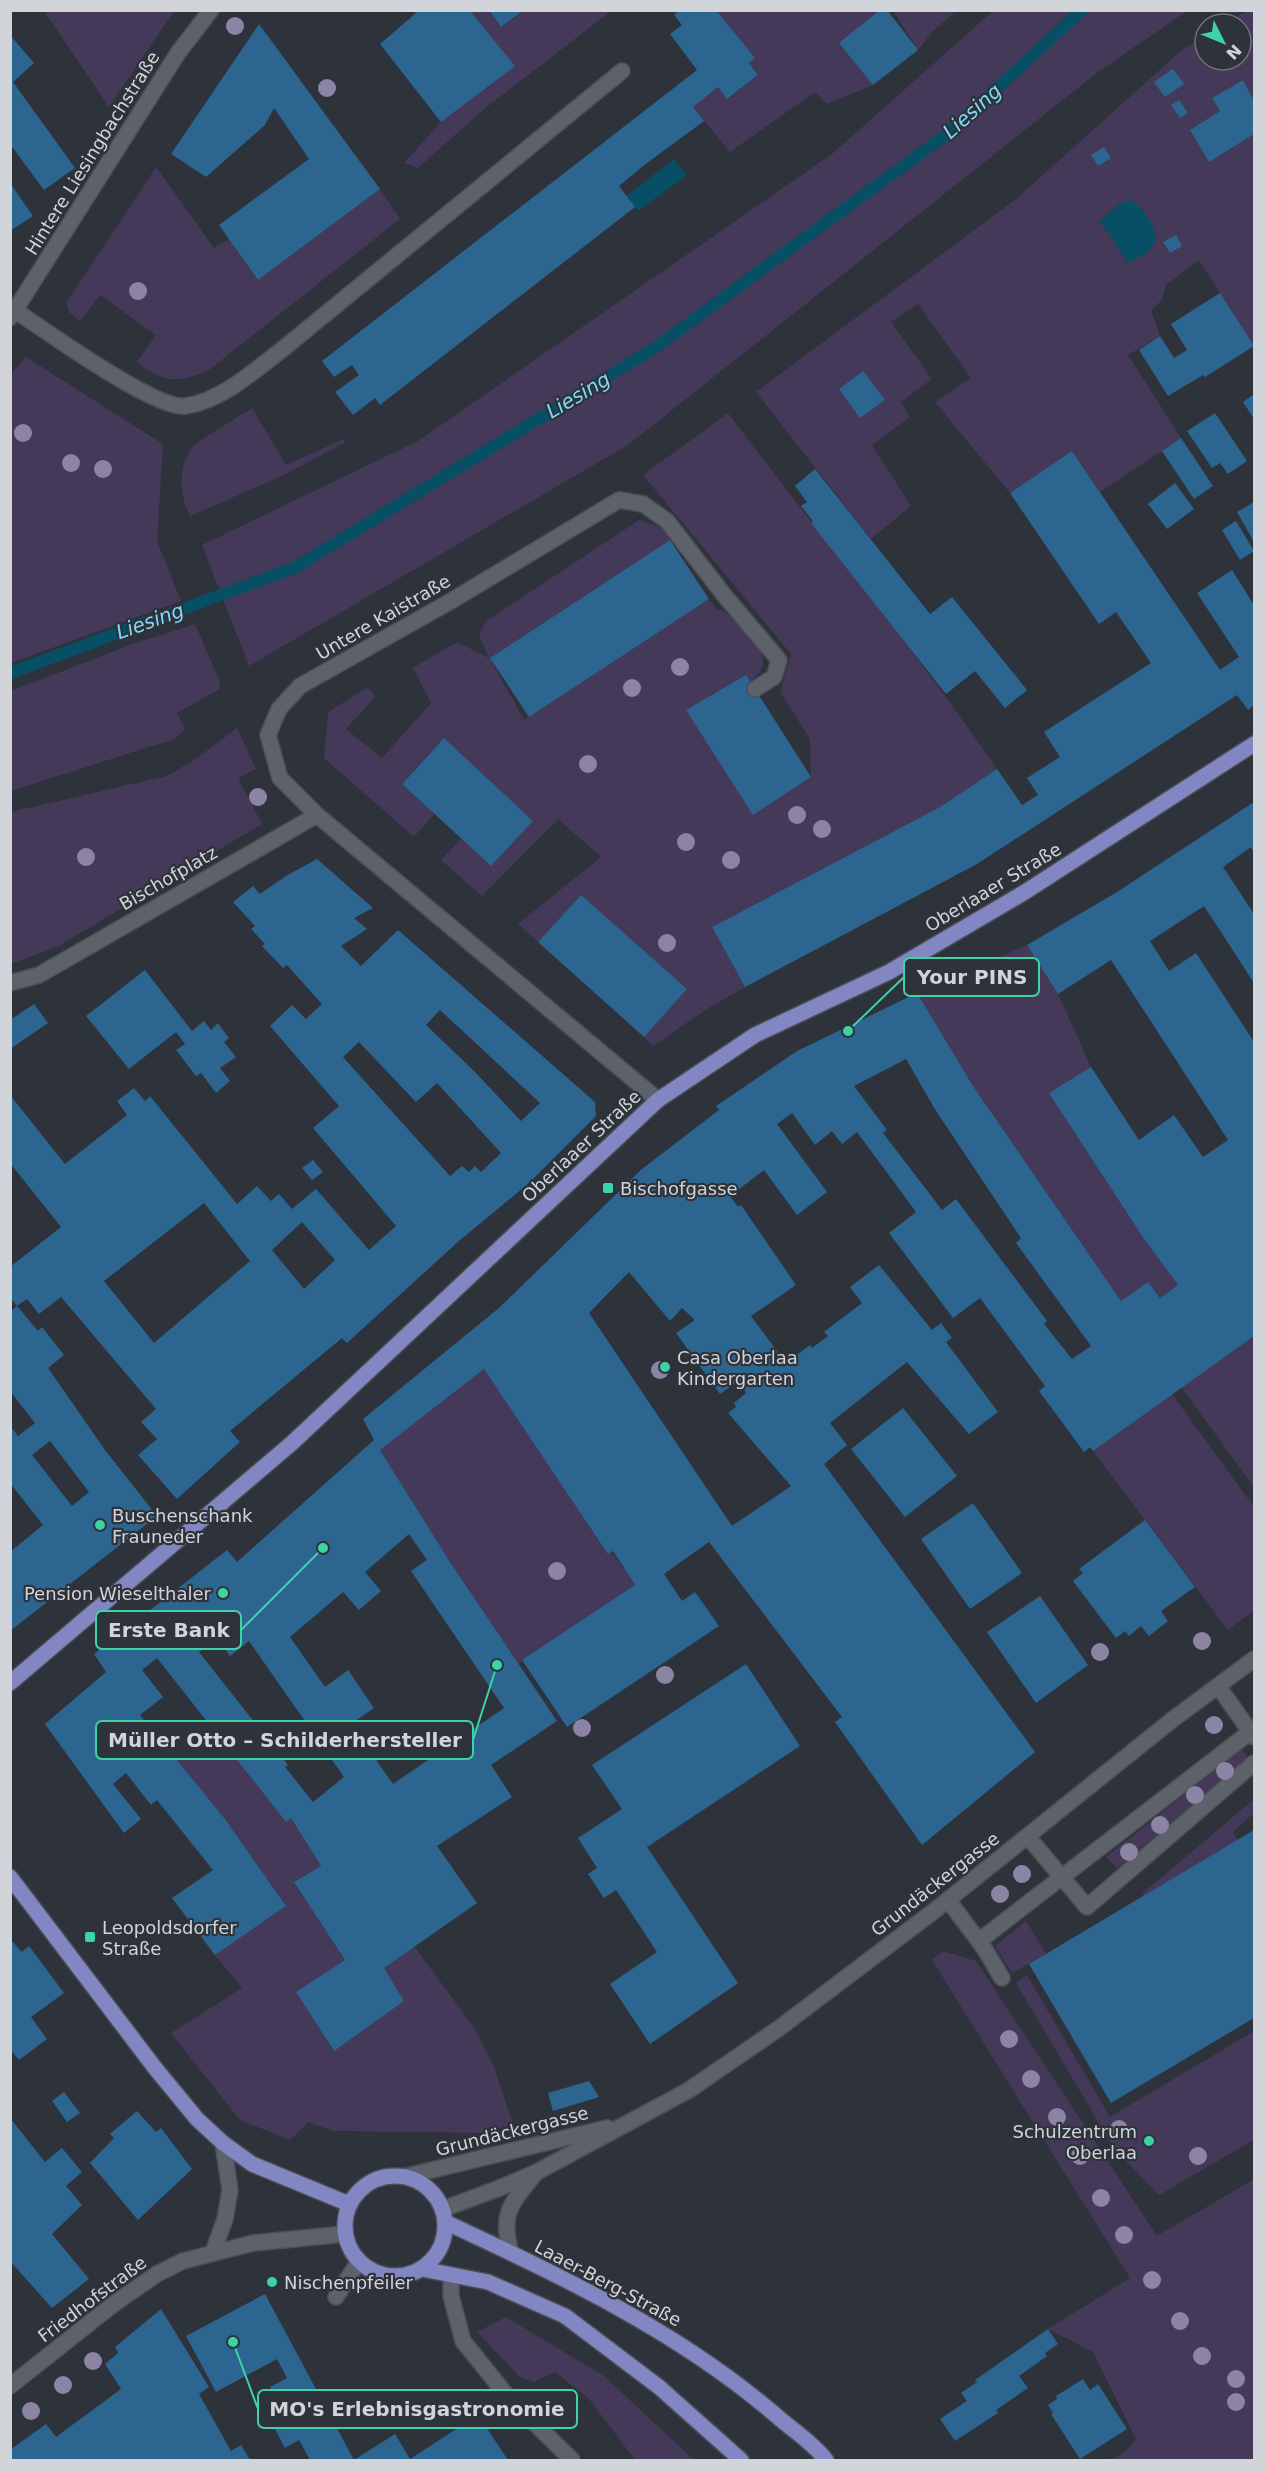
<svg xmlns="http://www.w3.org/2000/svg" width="1265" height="2471" font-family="'DejaVu Sans',sans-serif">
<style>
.green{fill:#443959}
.water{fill:#064f64}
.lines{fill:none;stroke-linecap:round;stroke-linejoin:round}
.stream{stroke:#064f64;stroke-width:12}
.building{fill:#2c6690;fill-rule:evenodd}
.minor-casing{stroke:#4a4e54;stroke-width:18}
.major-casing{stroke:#4a4e54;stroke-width:18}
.minor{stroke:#5d626a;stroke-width:15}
.major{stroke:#8287c3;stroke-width:15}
.tree{fill:#8c84a4}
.poi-dot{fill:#3cd4a4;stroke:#2e323a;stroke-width:2}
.labels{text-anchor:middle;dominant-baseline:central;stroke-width:4.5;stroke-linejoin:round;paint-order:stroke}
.street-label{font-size:18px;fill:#d1d4d8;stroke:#2e323a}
.poi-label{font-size:18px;fill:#d1d4d8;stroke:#2e323a;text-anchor:start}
.water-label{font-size:20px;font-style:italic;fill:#81d9fa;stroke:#2e323a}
.leader{fill:none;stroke:#3cd4a4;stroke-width:2}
.callout-dot{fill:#3cd4a4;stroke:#2e323a;stroke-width:2}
.callout{fill:#2e323a;stroke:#3cd4a4;stroke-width:2}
.callout-label{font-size:20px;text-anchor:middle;font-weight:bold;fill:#d1d4d8}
</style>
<rect width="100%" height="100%" fill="#2e323a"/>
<path class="green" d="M 994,10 L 1187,11 L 1098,72 L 628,445 L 249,666 L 202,545 L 418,441 L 832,154 Z
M 44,11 L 174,11 L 109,107 Z
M 469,11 L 489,11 L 501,27 L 524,11 L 611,11 L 483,110 L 418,168 L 404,163 L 441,122 L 514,66 Z
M 716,11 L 881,11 L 873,85 L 827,104 L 815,92 L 730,152 L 693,107 L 718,87 L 728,99 L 758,75 L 749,63 L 755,58 Z
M 893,11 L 956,11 L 932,32 L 918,50 Z
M 1246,11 L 1254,11 L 1254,101 L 1242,80 L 1212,98 L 1220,111 L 1190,130 L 1209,161 L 1254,134 L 1254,347 L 1199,260 L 1166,285 L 1161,301 L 1151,310 L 1160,336 L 1128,355 L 1181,438 L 1100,492 L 1072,451 L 1010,493 L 935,402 L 971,378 L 918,304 L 891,322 L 932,379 L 901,402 L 910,417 L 872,445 L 911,506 L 871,539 L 756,392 L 1016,199 L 1181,51 L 1205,36 L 1205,60 L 1241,60 L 1241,24 L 1224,24 Z
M 156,167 L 214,248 L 229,239 L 258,280 L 380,189 L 400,219 L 210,369 C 180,384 164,384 137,362 L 156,335 L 100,295 L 80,321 L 69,312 L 66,303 Z
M 26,357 L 163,444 L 157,541 L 181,601 L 11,663 L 10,375 Z
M 252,408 L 286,465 L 344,439 L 344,443 L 282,476 L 190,516 C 180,497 177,467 192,448 C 200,439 240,416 252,408 Z
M 728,413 C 817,532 913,646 997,769 L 940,807 L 712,927 L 745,987 L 707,1009 L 653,1046 L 644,1037 L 686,989 L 581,895 L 538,942 L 518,924 L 601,857 L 558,819 L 482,896 L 441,860 L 461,839 L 491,866 L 533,821 L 444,738 L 402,783 L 434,814 L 414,837 L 324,758 L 328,712 L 368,687 L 375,697 L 346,729 L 382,758 L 431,703 L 413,668 L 457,642 L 489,658 L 479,635 L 485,622 L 639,520 L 661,528 L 670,540 L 490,658 L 524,720 L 709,599 L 716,609 C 729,609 762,645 763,658 C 764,670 758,675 750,682 L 746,675 L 687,710 L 753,814 L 811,777 L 810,739 L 780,692 L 791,654 L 643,475 Z
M 195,624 L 220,682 L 219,689 L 177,713 L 185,730 L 174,739 L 11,791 L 11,691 L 130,645 Z
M 237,728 L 256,769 L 238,778 L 262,824 L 59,946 L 11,964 L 11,812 L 167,776 L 197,758 Z
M 1027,945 L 1058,994 L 1091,1067 L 1050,1093 L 1144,1239 L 1178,1285 L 1160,1298 L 1148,1282 L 1121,1301 L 973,1086 L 917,993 Z
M 1254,1336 L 1254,1487 L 1181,1387 Z
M 484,1369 L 635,1585 L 518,1664 L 450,1562 L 380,1450 Z
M 1172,1394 L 1254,1507 L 1254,1610 L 1228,1630 L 1093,1451 Z
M 213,1728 L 286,1822 L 291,1818 L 321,1866 L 294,1882 L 345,1960 L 297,1993 L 333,2050 L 384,1968 L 414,1946 L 473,2026 L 494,2067 L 513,2124 L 484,2133 L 333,2131 L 308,2122 L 290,2140 L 240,2120 L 171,2033 L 242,1988 L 215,1955 L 286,1906 L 225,1819 L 174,1758 Z
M 1241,1750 L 1247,1755 L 1246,1759 L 1117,1868 L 1106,1857 Z
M 1254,1799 L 1254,1813 L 1233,1832 L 1238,1840 L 1144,1896 L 1142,1894 Z
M 1026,1921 L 1046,1954 L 1012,1973 L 995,1946 Z
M 943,1951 L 976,1961 L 1157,2236 L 1254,2179 L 1254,2460 L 1105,2460 C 1120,2457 1127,2451 1136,2439 L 1093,2352 L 1048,2329 L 1130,2278 L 932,1960 Z
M 1027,1975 L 1110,2117 L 1254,2031 L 1254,2140 L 1159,2195 L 1115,2150 L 1016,1983 Z
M 506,2317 L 604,2376 L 694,2460 L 635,2460 L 589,2399 L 555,2372 L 534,2382 L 520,2377 L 477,2332 Z"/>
<path class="water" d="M 674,159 L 687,175 L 638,211 L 627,196 Z
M 1131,200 C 1146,211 1155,223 1156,242 L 1145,254 L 1127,263 L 1113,239 L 1099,222 L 1119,204 Z"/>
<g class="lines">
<path class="stream" d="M 10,673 L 296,567 L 656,347 L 947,134 L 1082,10"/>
</g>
<path class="building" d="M 414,10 L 469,10 L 515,66 L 441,122 L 380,44 L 416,13 Z
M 489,10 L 524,10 L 501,27 Z
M 680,10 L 716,10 L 755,58 L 749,63 L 758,75 L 727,99 L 718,87 L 693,107 L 704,121 L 643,166 L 619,186 L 635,207 L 380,405 L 375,398 L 353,415 L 335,392 L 359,375 L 352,365 L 334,377 L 322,361 L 697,70 L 670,34 L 682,25 L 674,15 Z
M 880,10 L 887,10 L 918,50 L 873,85 L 839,43 Z
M 259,24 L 380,189 L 258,280 L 219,225 L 309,159 L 274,108 L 265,125 L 206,177 L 171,154 Z
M 10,35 L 34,63 L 13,82 L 75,168 L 44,190 L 10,144 Z
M 1173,69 L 1184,84 L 1165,97 L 1154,82 Z
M 1243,80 L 1254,101 L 1254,134 L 1209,162 L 1190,130 L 1220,111 L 1212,98 Z
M 1179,100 L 1188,113 L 1180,118 L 1171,105 Z
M 1104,147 L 1111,158 L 1098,166 L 1091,155 Z
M 10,183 L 33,216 L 10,231 Z
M 1176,235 L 1182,246 L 1170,253 L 1163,242 Z
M 1220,293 L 1254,346 L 1205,377 L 1203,375 L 1168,396 L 1139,350 L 1160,336 L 1174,358 L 1187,350 L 1171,324 Z
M 863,371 L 885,400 L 860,418 L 839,389 Z
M 1254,394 L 1254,419 L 1243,402 Z
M 1215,413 L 1247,461 L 1228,474 L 1220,463 L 1212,468 L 1187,431 Z
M 1181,438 L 1213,486 L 1194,499 L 1162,451 Z
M 1072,451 L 1220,670 L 1239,657 L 1197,593 L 1232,570 L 1254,605 L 1254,705 L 1248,710 L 1237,695 L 977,864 L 745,987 L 712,927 L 940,807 L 997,769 L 1022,805 L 1038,795 L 1027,778 L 1060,757 L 1044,732 L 1151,663 L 1116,612 L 1099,624 L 1010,493 Z
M 815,469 L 930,614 L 952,597 L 1027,690 L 1005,708 L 975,671 L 946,694 L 811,523 L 813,521 L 801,506 L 807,502 L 795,486 Z
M 1175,483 L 1194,509 L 1167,529 L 1148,504 Z
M 1254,502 L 1254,542 L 1237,512 Z
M 1236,521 L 1254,551 L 1240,560 L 1222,530 Z
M 670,540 L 709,599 L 529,717 L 490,658 Z
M 746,675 L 811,777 L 753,815 L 686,710 Z
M 444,738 L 533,821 L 491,866 L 402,784 Z
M 1254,802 L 1254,853 L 1251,847 L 1223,867 L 1254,914 L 1254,983 L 1204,906 L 1150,941 L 1169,971 L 1196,953 L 1254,1042 L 1254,1336 L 1093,1451 L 1090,1447 L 1084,1452 L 1039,1391 L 1045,1386 L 980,1298 L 953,1318 L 889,1233 L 916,1212 L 857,1132 L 842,1144 L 832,1131 L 815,1145 L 792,1113 L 777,1124 L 827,1192 L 797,1215 L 764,1170 L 730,1196 L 738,1207 L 741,1205 L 796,1285 L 751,1316 L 786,1363 L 810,1345 L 812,1348 L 828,1336 L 824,1332 L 862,1303 L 850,1287 L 879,1265 L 932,1330 L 941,1323 L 952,1338 L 946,1342 L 998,1412 L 969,1434 L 907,1362 L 830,1423 L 847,1445 L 824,1464 L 1035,1752 L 922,1845 L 835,1722 L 842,1717 L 709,1542 L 664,1574 L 682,1601 L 695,1592 L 719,1626 L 567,1727 L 522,1660 L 635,1585 L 613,1551 L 608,1554 L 484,1369 L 380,1450 L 450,1562 L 557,1721 L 491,1765 L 512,1797 L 437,1846 L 477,1903 L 384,1968 L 404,2001 L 334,2051 L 296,1992 L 345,1960 L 294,1882 L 321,1866 L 291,1818 L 286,1822 L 157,1658 L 142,1670 L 163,1697 L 140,1715 L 225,1819 L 286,1906 L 215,1955 L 172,1898 L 213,1870 L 157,1800 L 151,1805 L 126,1773 L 113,1784 L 141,1819 L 124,1833 L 45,1724 L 106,1672 L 94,1654 L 227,1550 L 237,1562 L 374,1440 L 363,1419 L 499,1308 L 642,1169 L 719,1110 L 716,1106 L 797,1051 L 917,993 L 973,1086 L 1121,1301 L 1148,1282 L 1160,1298 L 1178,1285 L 1144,1239 L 1049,1093 L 1091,1067 L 1139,1140 L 1174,1115 L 1203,1157 L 1228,1140 L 1111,960 L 1058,994 L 1027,945 L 1117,892 ZM 906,1059 L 936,1111 L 1021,1238 L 1016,1243 L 1091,1346 L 1072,1359 L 1044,1324 L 1047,1321 L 956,1199 L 942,1210 L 883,1133 L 887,1130 L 854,1086 ZM 629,1272 L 670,1321 L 682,1308 L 695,1320 L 676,1333 L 720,1394 L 739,1381 L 746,1393 L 734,1403 L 736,1407 L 728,1413 L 791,1486 L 732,1526 L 589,1313 ZM 409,1534 L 427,1560 L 411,1571 L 504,1708 L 393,1784 L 351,1724 L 374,1708 L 348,1670 L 325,1687 L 290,1637 L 343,1592 L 359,1610 L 381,1591 L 365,1572 ZM 217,1637 L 230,1656 L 249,1641 L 344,1777 L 313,1802 L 285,1767 L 288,1765 L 199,1652 Z
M 317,859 L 373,908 L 354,918 L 367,929 L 341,946 L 361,966 L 398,930 L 595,1102 L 596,1116 L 529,1183 L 459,1241 L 347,1343 L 342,1338 L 230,1431 L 240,1442 L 177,1499 L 138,1455 L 157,1439 L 141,1422 L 156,1409 L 61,1297 L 39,1314 L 27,1299 L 17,1306 L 10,1298 L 10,1267 L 61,1227 L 10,1163 L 10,1095 L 65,1164 L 127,1115 L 117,1101 L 134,1088 L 145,1101 L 150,1096 L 237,1204 L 257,1186 L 271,1201 L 279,1194 L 292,1209 L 316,1189 L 369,1250 L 396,1226 L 313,1128 L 339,1106 L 270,1026 L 292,1005 L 306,1019 L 322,1004 L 287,965 L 283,968 L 262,946 L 265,944 L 251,929 L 255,926 L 233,902 L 253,886 L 260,894 L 286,876 ZM 440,1010 L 540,1103 L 521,1121 L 474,1071 L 426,1025 ZM 359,1042 L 416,1102 L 437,1083 L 501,1153 L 481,1172 L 475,1166 L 469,1172 L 462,1166 L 450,1176 L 343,1057 ZM 204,1203 L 250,1261 L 154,1343 L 104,1281 ZM 302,1222 L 335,1260 L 304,1289 L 272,1250 Z
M 581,895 L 687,989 L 644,1037 L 538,942 Z
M 145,970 L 192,1031 L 204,1021 L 211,1030 L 218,1023 L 229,1038 L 224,1042 L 236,1057 L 220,1068 L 230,1081 L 216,1093 L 201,1073 L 196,1076 L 176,1050 L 185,1044 L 176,1032 L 129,1069 L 86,1016 Z
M 34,1004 L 48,1023 L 10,1049 L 10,1020 Z
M 313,1160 L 323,1172 L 312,1180 L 302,1168 Z
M 17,1306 L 38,1331 L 42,1327 L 64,1355 L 48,1368 L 105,1450 L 157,1516 L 10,1631 L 10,1552 L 43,1525 L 10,1483 L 10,1426 L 18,1436 L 35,1423 L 10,1391 L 10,1308 L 12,1310 ZM 50,1441 L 89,1492 L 72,1506 L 32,1455 Z
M 903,1408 L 957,1476 L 905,1517 L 851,1449 Z
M 973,1503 L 1022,1573 L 970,1609 L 921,1539 Z
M 1145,1520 L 1195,1587 L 1161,1611 L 1168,1621 L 1149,1636 L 1141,1626 L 1129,1636 L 1125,1631 L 1116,1638 L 1073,1581 L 1083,1573 L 1079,1569 Z
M 1040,1596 L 1088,1665 L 1036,1703 L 987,1632 Z
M 746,1664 L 800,1746 L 647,1847 L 738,1983 L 650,2044 L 610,1984 L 657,1952 L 616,1890 L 604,1898 L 588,1874 L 597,1868 L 578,1838 L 622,1809 L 592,1765 Z
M 1254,1830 L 1254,2018 L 1111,2103 L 1029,1964 Z
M 10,1939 L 22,1952 L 29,1946 L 64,1993 L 31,2017 L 47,2039 L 19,2060 L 10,2049 Z
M 589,2081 L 599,2097 L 553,2111 L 548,2093 Z
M 64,2092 L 80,2113 L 67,2122 L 52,2101 Z
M 137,2111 L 156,2132 L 161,2128 L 192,2169 L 138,2220 L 90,2163 L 114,2138 L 110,2134 Z
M 10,2118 L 45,2162 L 62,2148 L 82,2172 L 66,2186 L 82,2205 L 52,2234 L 89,2279 L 52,2308 L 10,2261 Z
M 265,2294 L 354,2460 L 395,2434 L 410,2459 L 478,2415 L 508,2460 L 310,2460 L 299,2440 L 285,2448 L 266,2412 L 280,2405 L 270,2387 L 287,2378 L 277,2359 L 216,2392 L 186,2336 Z
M 161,2309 L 209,2387 L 199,2394 L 231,2451 L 241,2445 L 250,2460 L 10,2460 L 10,2450 L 46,2424 L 56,2437 L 121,2389 L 105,2364 L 118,2353 L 115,2347 Z
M 1048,2329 L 1058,2344 L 1045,2353 L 1047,2356 L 1019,2376 L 1028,2388 L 996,2410 L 998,2413 L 955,2441 L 940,2419 L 967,2401 L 961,2393 L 977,2382 L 975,2380 Z
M 1083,2379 L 1090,2390 L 1098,2384 L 1127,2429 L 1080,2459 L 1051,2414 L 1053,2413 L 1048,2405 L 1057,2399 L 1056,2396 Z"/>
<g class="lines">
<g class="minor-casing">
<path id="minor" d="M 16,311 C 46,331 157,411 186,406 C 223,400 255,370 284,348 L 622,71
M 10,318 L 178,53 L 211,10
M 10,983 L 39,975 L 317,815
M 658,1100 L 317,815 L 280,778 L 268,735 L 279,709 L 300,686 L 451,601 L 619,500 L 643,504 L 667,521 L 724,595 L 779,660 L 774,677 L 755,689
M 1218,1686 L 1254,1737
M 1028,1837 L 1087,1907 L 1254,1763
M 948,1900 L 984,1948 L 1002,1978
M 979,1941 L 1254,1729
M 407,2176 L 607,2128
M 443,2209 L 497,2189 L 537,2172 L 689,2090 L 778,2029 L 934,1911 L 1172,1720 L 1254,1659
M 213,2252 L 225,2219 L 230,2190 L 223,2143
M 511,2253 C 500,2214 510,2205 534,2175
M 451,2275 L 451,2296 L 463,2341 L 508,2397 L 572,2460
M 336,2297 L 359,2261
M 10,2386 L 115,2303 L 157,2274 L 183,2261 L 253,2243 L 345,2234"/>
</g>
<g class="major-casing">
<path id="major" d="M 10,1683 L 292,1443 L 658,1100 L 755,1035 L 889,972 L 1025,892 L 1254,744
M 10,1877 L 155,2068 L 197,2119 L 223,2143 L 252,2164 L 349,2204
M345 2226a50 50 0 1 1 100 0a50 50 0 1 1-100 0Z
M 445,2222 C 563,2277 680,2332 779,2418 C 794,2431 814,2444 826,2460
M 422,2269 L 488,2282 L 565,2316 L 659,2387 L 741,2460"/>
</g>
<use href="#minor" class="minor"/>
<use href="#major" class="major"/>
</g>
<g class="tree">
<circle cx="235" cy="26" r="9"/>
<circle cx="327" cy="88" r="9"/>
<circle cx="138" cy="291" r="9"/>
<circle cx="23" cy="433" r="9"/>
<circle cx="71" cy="463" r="9"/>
<circle cx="103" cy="469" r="9"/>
<circle cx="680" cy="667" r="9"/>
<circle cx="632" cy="688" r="9"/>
<circle cx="588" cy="764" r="9"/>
<circle cx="258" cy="797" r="9"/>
<circle cx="797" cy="815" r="9"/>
<circle cx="822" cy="829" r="9"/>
<circle cx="686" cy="842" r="9"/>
<circle cx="86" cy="857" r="9"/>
<circle cx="731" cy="860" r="9"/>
<circle cx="667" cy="943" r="9"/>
<circle cx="660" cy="1370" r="9"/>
<circle cx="557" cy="1571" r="9"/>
<circle cx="1202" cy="1641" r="9"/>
<circle cx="1100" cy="1652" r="9"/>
<circle cx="665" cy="1675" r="9"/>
<circle cx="1214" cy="1725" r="9"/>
<circle cx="582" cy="1728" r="9"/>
<circle cx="1225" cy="1771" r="9"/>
<circle cx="1195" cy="1795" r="9"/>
<circle cx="1160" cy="1825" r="9"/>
<circle cx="1129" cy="1852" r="9"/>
<circle cx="1022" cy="1874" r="9"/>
<circle cx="1000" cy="1894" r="9"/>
<circle cx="1009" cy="2039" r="9"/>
<circle cx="1031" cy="2079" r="9"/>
<circle cx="1057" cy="2117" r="9"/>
<circle cx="1119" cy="2129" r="9"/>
<circle cx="1080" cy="2156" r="9"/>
<circle cx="1198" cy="2156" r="9"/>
<circle cx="1101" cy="2198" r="9"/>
<circle cx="1124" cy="2235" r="9"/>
<circle cx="1152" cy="2280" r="9"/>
<circle cx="1180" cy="2321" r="9"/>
<circle cx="1202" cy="2356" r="9"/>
<circle cx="93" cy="2361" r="9"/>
<circle cx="1236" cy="2379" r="9"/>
<circle cx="63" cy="2385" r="9"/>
<circle cx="1236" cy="2402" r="9"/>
<circle cx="31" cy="2411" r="9"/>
</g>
<g class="poi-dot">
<rect x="602" y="1182" width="12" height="12" rx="3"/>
<circle cx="665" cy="1367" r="6"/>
<circle cx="100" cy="1525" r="6"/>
<circle cx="223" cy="1593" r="6"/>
<rect x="84" y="1931" width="12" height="12" rx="3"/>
<circle cx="1149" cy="2141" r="6"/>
<circle cx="272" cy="2282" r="6"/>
</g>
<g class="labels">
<g class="street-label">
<text transform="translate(92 153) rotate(-58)">Hintere Liesingbachstraße</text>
<text transform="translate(383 617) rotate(-30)">Untere Kaistraße</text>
<text transform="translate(168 878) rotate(-30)">Bischofplatz</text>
<text transform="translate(993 887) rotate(-31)">Oberlaaer Straße</text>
<text transform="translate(581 1146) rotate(-43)">Oberlaaer Straße</text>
<text transform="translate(935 1884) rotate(-38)">Grundäckergasse</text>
<text transform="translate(512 2131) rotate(-14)">Grundäckergasse</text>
<text transform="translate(608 2283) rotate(28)">Laaer-Berg-Straße</text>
<text transform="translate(92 2299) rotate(-37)">Friedhofstraße</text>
</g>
<g class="poi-label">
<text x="620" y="1188">Bischofgasse</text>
<text x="677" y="1357">Casa Oberlaa<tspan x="677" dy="21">Kindergarten</tspan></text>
<text x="112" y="1515">Buschenschank<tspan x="112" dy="21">Frauneder</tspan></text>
<text x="211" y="1593" text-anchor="end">Pension Wieselthaler</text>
<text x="102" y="1927">Leopoldsdorfer<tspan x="102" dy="21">Straße</tspan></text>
<text x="1137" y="2131" text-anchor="end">Schulzentrum<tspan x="1137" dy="21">Oberlaa</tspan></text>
<text x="284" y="2282">Nischenpfeiler</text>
</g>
<g class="water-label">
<text transform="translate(972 111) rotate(-42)">Liesing</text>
<text transform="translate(578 395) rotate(-31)">Liesing</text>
<text transform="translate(150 621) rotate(-20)">Liesing</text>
</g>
</g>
<path class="leader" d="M848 1031L904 977M323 1548L241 1630M497 1665L473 1740M233 2342L258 2409"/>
<g class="callout-dot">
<circle cx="848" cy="1031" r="6"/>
<circle cx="323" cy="1548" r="6"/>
<circle cx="497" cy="1665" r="6"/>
<circle cx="233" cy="2342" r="6"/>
</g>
<g class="callout">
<rect x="904" y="958" width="135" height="38" rx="6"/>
<rect x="96" y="1611" width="145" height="38" rx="6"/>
<rect x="96" y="1721" width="377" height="38" rx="6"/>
<rect x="258" y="2390" width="319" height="38" rx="6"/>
</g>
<g class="callout-label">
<text x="972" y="984">Your PINS</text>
<text x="169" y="1637">Erste Bank</text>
<text x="285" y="1747">Müller Otto – Schilderhersteller</text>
<text x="417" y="2416">MO's Erlebnisgastronomie</text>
</g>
<rect width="1265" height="2471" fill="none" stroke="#d1d4d8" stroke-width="24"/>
<g transform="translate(1223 42) rotate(133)"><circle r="28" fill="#2e323a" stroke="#6f7379" stroke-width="1.5"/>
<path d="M0-4.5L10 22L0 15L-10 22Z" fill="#3cd4a4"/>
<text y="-9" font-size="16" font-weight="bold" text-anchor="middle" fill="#d1d4d8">N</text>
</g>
</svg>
